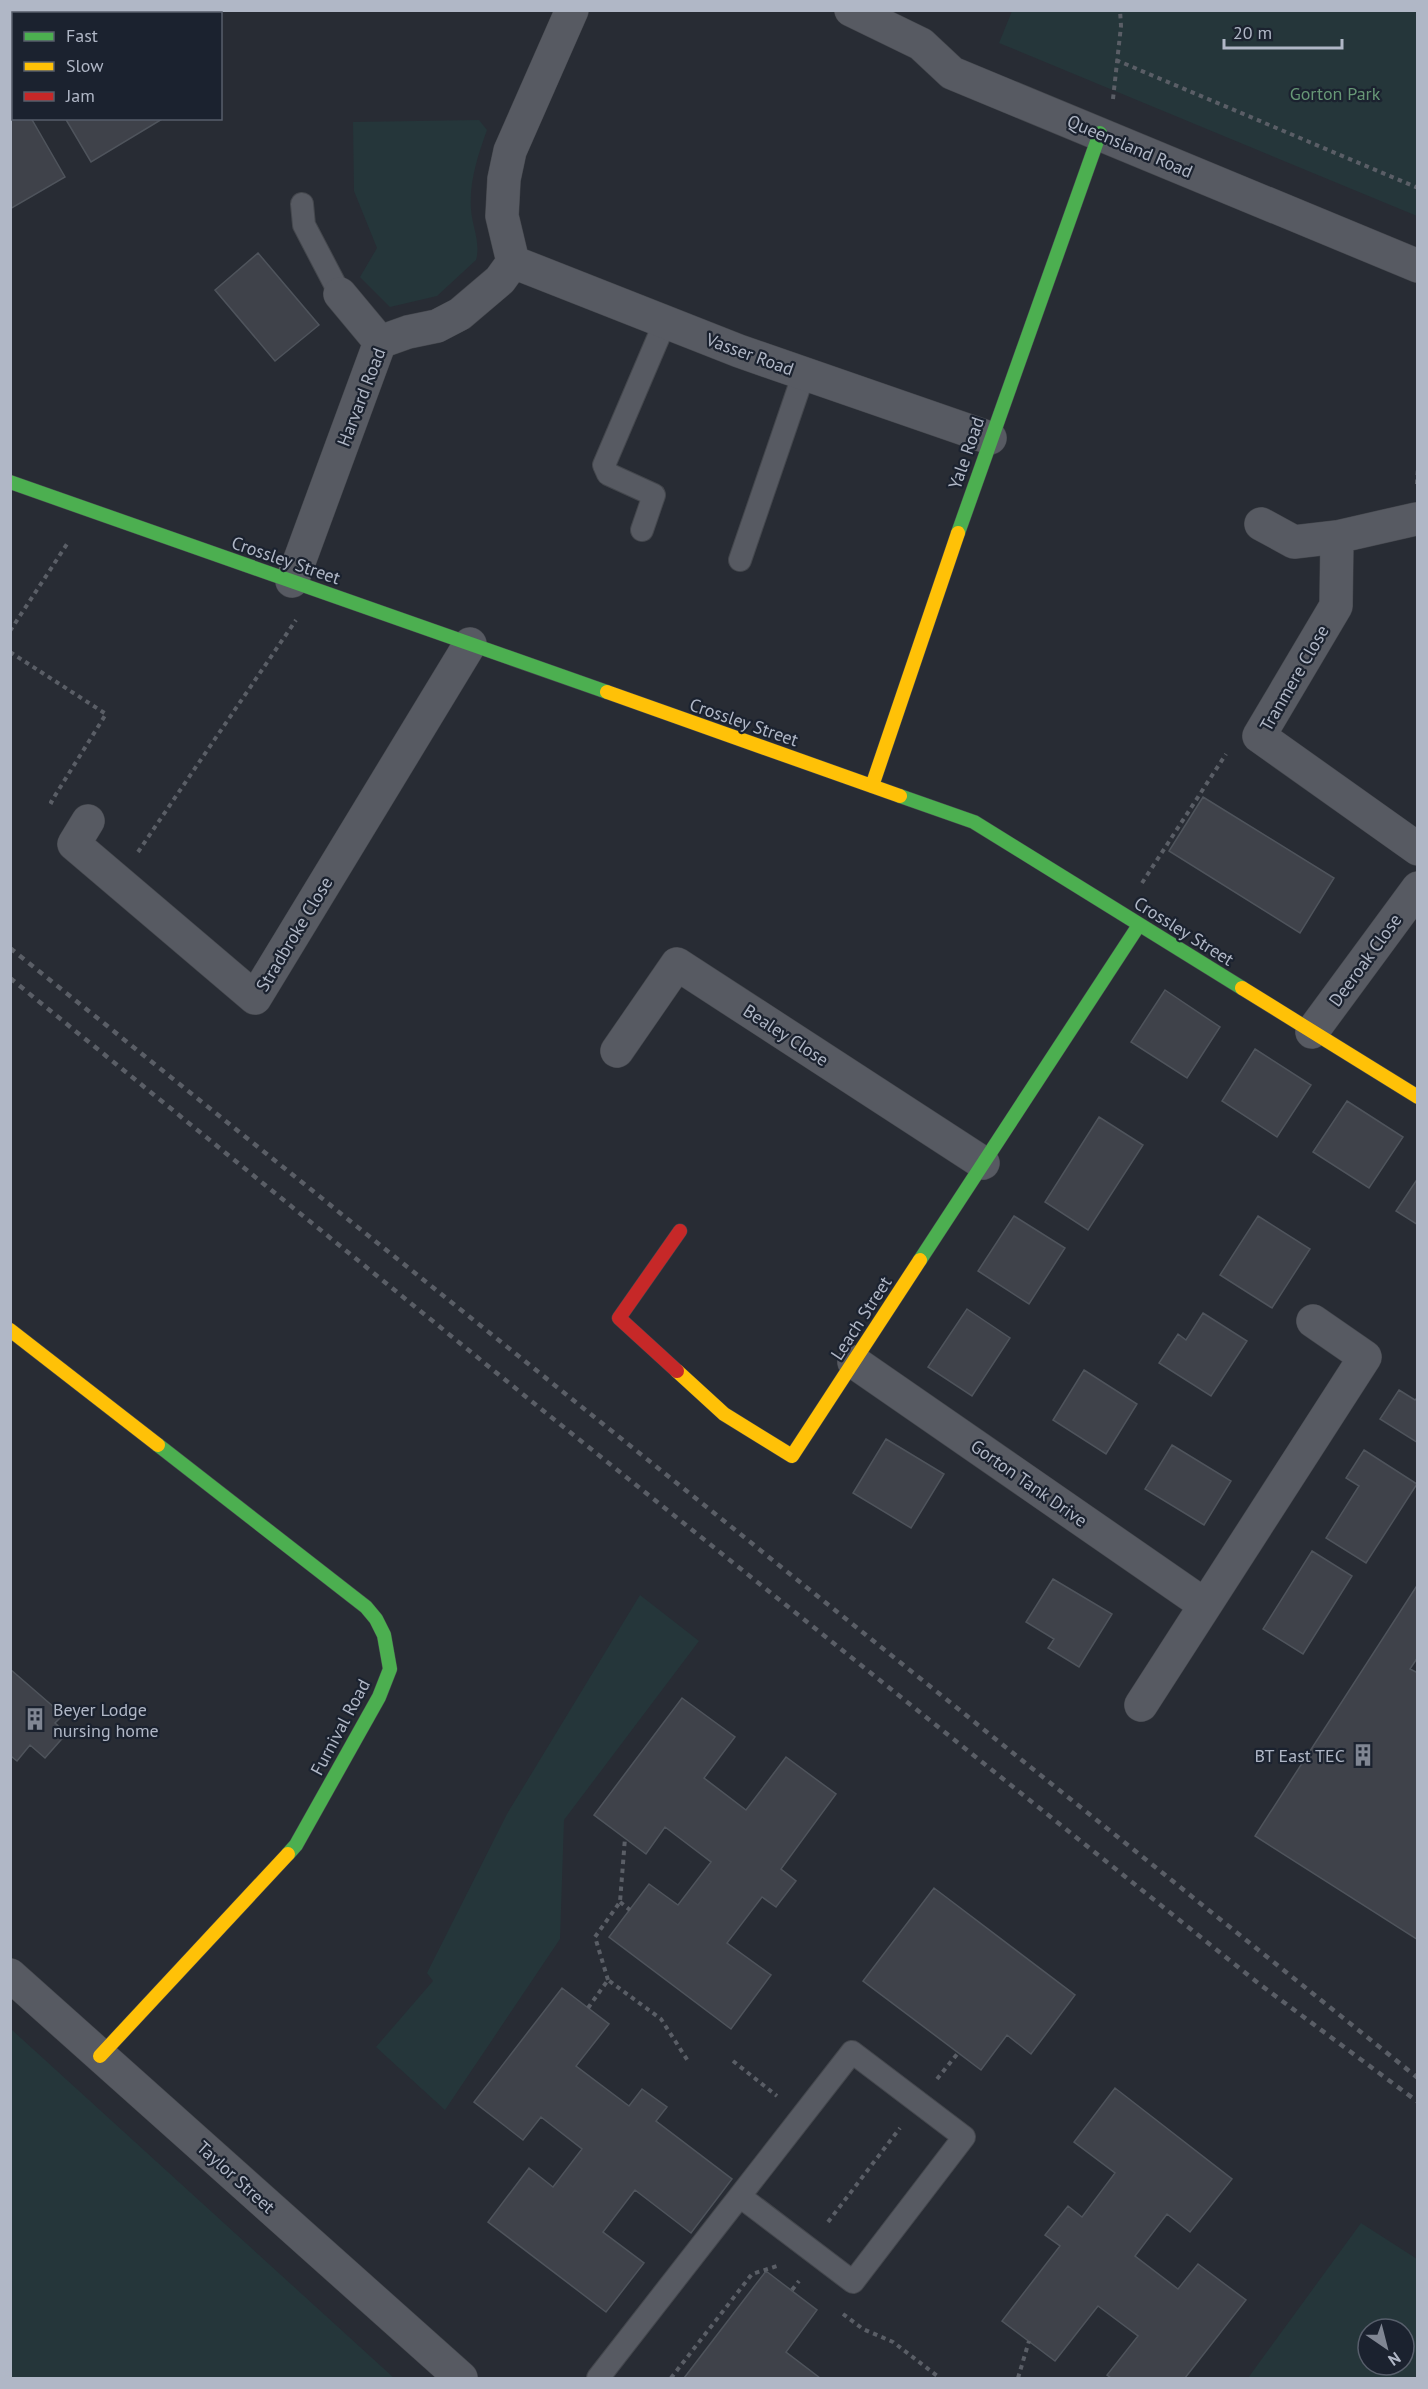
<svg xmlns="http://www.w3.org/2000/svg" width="1428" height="2389" font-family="'PT Sans',sans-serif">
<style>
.green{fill:#25363a;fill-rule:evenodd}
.building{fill:#3f424a;stroke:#4f545c;stroke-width:1.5}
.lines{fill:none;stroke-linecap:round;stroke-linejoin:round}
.lane-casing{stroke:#44474d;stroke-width:24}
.street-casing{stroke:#44474d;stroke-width:34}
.fast-casing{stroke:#44474d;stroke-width:15}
.slow-casing{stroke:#44474d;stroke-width:15}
.jam-casing{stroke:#44474d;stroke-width:15}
.path{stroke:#5a5e66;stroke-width:4;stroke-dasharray:4.5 4.5;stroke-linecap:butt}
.lane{stroke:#575a62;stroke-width:22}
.street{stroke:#575a62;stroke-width:33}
.fast{stroke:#4caf50;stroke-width:14}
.slow{stroke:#ffc107;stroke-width:14}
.jam{stroke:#c62828;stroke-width:14}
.rail{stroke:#5a5e66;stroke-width:4.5;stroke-dasharray:6 6;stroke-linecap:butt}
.labels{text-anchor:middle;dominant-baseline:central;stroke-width:4.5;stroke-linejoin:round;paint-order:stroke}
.park-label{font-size:18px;fill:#679776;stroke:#1b222f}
.street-label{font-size:18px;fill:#b0b7c6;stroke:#1b222f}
.poi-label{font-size:18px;fill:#b0b7c6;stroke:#1b222f;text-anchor:start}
</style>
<rect width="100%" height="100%" fill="#282c34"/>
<path class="green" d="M 1012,11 L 1417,11 L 1417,216 L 999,43 Z
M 479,120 L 487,130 C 478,155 469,182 471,209 C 472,226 481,243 476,260 L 437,296 L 390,307 L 360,277 L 377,248 L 354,191 L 353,122 Z
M 640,1595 L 699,1641 L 564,1820 L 560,1939 L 445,2110 L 376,2047 L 433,1981 L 427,1973 L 507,1814 Z
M 11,2029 L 394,2378 L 11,2378 Z
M 1361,2223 L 1417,2259 L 1417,2378 L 1248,2378 ZM 1368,2329 L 1404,2329 L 1404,2365 L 1368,2365 Z"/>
<path class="building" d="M 14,115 L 14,118 L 31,118 L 65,177 L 10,209 L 10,116 Z
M 65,118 L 164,118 L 91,162 Z
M 258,253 L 319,325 L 275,361 L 215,290 Z
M 1203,797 L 1334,878 L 1300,933 L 1169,851 Z
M 1165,990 L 1220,1027 L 1187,1078 L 1131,1042 Z
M 1255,1049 L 1311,1085 L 1277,1137 L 1222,1101 Z
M 1347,1101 L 1403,1137 L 1369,1188 L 1313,1152 Z
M 1099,1117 L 1143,1145 L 1088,1230 L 1045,1202 Z
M 1418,1178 L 1418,1225 L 1396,1211 Z
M 1014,1216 L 1065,1248 L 1029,1304 L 978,1271 Z
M 1258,1216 L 1310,1249 L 1272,1308 L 1220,1275 Z
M 967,1309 L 1010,1338 L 972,1396 L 928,1367 Z
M 1203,1313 L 1247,1341 L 1211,1396 L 1159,1363 L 1178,1334 L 1186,1340 Z
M 1084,1370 L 1137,1404 L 1106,1454 L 1053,1420 Z
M 1399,1390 L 1415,1400 L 1418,1397 L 1418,1443 L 1380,1419 Z
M 886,1439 L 944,1474 L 911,1528 L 853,1493 Z
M 1172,1445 L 1231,1481 L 1204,1525 L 1145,1489 Z
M 1364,1450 L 1417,1484 L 1366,1563 L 1326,1538 L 1359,1486 L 1346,1478 Z
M 1312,1551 L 1352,1576 L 1303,1654 L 1263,1629 Z
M 1053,1579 L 1112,1614 L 1079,1667 L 1048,1648 L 1054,1639 L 1026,1622 Z
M 1418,1584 L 1418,1657 L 1410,1669 L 1418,1673 L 1418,1940 L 1255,1836 Z
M 10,1669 L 63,1715 L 55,1723 L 67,1733 L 45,1758 L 30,1745 L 17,1761 L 12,1757 L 10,1759 Z
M 682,1698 L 735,1737 L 704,1778 L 746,1810 L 786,1757 L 836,1794 L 781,1869 L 796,1881 L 776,1907 L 762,1897 L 727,1943 L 771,1975 L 731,2029 L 609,1937 L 649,1884 L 678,1905 L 711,1862 L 665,1827 L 646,1854 L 594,1815 Z
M 934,1888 L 1075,1995 L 1031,2054 L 1007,2035 L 981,2070 L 863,1981 Z
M 562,1988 L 609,2024 L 576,2066 L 629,2106 L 642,2089 L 667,2107 L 656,2121 L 732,2179 L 691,2233 L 635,2190 L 603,2232 L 644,2263 L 606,2312 L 488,2222 L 529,2168 L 553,2187 L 582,2149 L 541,2117 L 523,2140 L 474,2102 Z
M 1115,2088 L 1232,2179 L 1190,2232 L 1167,2214 L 1135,2256 L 1178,2289 L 1198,2264 L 1246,2300 L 1185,2378 L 1111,2378 L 1107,2375 L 1138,2336 L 1098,2306 L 1055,2361 L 1002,2321 L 1060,2246 L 1045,2235 L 1068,2206 L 1082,2217 L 1115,2173 L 1074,2142 Z
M 766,2271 L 817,2310 L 786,2352 L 820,2378 L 684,2378 Z"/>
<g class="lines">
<g class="lane-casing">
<path id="lane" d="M 302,204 L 304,225 L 340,294
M 642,530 L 654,495 L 608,474 L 604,465 L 665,322
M 740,560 L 804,373
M 598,2378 L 852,2052 L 964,2137 L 853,2282 L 741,2197"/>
</g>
<g class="street-casing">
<path id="street" d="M 851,10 L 921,44 L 952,73 L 1418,266
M 513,262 L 739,351 L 990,438
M 340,294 L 380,342
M 1261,524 L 1294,542 L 1337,537 L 1336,606 L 1259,736 L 1418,849
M 1337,537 L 1416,519
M 292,581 L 380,342 L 408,332 L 437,326 L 460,314 L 500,280 L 513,262 L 502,216 L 504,179 L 510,151 L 572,10
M 88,821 L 74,844 L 255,998 L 470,644
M 1312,1032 L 1418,888
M 617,1051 L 677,964 L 983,1163
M 854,1362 L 1205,1605
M 1141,1705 L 1365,1357 L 1313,1321
M 10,1975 L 461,2378"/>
</g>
<g class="fast-casing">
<path id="fast" d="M 85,14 L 90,10
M 10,59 L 14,57
M 10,482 L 607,692
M 958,533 L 1100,133
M 900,796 L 974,822 L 1242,988
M 920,1260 L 1139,925
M 158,1445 L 366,1607 L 376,1619 L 384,1635 L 390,1669 L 379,1697 L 296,1845 L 288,1854"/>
</g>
<g class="slow-casing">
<path id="slow" d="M 607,692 L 900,796
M 872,786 L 958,533
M 1242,988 L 1418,1097
M 10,1330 L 158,1445
M 677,1371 L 724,1414 L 792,1456 L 920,1260
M 100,2056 L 288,1854"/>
</g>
<g class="jam-casing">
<path id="jam" d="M 677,1371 L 619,1318 L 680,1231"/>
</g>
<path class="path" d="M 1116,60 L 1418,188
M 1113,99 L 1121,26 L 1120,10
M 1417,484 L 1418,467
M 10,631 L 69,541
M 10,652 L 106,714 L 51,802 L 57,805
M 138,852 L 296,620
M 1142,883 L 1226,754
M 620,1902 L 630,1910
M 608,1980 L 595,1937 L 620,1902 L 625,1838
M 588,2008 L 608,1980 L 661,2019 L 688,2061
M 733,2061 L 777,2096
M 937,2079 L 958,2053
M 828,2222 L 900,2128
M 792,2290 L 799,2281
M 843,2314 L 863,2329 L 893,2342 L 940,2378
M 671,2378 L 752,2274 L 777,2266
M 1018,2378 L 1029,2341"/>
<use href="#lane" class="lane"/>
<use href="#street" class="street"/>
<use href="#fast" class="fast"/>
<use href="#slow" class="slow"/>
<use href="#jam" class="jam"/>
<path class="rail" d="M 10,948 L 1418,2078
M 10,978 L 546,1413 L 1258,1983 L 1418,2102"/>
</g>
<defs>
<g id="building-bare" transform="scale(1.8)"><path d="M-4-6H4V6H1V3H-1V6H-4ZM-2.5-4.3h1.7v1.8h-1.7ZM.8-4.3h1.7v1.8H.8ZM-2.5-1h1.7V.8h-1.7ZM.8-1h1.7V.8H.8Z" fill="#808693" stroke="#1b222f" stroke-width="2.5" paint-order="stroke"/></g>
</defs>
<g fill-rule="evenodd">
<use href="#building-bare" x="35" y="1719"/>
<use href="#building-bare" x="1363" y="1755"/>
</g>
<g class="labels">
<g class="park-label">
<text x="1335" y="93">Gorton Park</text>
</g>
<g class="street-label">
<text transform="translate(1130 146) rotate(23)">Queensland Road</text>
<text transform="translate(750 354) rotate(20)">Vasser Road</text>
<text transform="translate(361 397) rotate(-69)">Harvard Road</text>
<text transform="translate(966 453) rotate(-71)">Yale Road</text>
<text transform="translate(286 560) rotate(19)">Crossley Street</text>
<text transform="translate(1294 678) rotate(-60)">Tranmere Close</text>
<text transform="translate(744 722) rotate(19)">Crossley Street</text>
<text transform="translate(1184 931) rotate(32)">Crossley Street</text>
<text transform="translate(294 934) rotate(-59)">Stradbroke Close</text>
<text transform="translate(1365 960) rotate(-54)">Deeroak Close</text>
<text transform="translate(786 1035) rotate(33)">Bealey Close</text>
<text transform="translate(861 1318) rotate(-57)">Leach Street</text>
<text transform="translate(1029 1483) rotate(35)">Gorton Tank Drive</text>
<text transform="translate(340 1727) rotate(-62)">Furnival Road</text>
<text transform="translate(236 2177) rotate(42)">Taylor Street</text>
</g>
<g class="poi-label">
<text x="53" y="1709">Beyer Lodge<tspan x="53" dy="21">nursing home</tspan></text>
<text x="1345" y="1755" text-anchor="end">BT East TEC</text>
</g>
</g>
<rect width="1428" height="2389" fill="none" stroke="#b0b7c6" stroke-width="24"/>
<rect x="12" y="12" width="210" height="108" fill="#1b222f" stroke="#575e6b" stroke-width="1.5"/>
<rect x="24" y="32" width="30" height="9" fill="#4caf50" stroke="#575e6b" stroke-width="1.5"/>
<text x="66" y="42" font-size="18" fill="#b0b7c6">Fast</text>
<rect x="24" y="62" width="30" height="9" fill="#ffc107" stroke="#575e6b" stroke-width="1.5"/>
<text x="66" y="72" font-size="18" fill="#b0b7c6">Slow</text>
<rect x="24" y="92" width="30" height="9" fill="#c62828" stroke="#575e6b" stroke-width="1.5"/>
<text x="66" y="102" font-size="18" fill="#b0b7c6">Jam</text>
<g transform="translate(1386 2347) rotate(145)"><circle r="28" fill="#1b222f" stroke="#575e6b" stroke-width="1.5"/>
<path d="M0-4.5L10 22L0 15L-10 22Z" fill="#808693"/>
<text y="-9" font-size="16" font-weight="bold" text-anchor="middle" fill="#b0b7c6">N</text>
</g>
<path d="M1224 39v9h118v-9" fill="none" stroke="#b0b7c6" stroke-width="3"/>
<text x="1233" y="39" font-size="18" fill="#b0b7c6" stroke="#1b222f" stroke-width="4.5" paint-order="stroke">20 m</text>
</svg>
